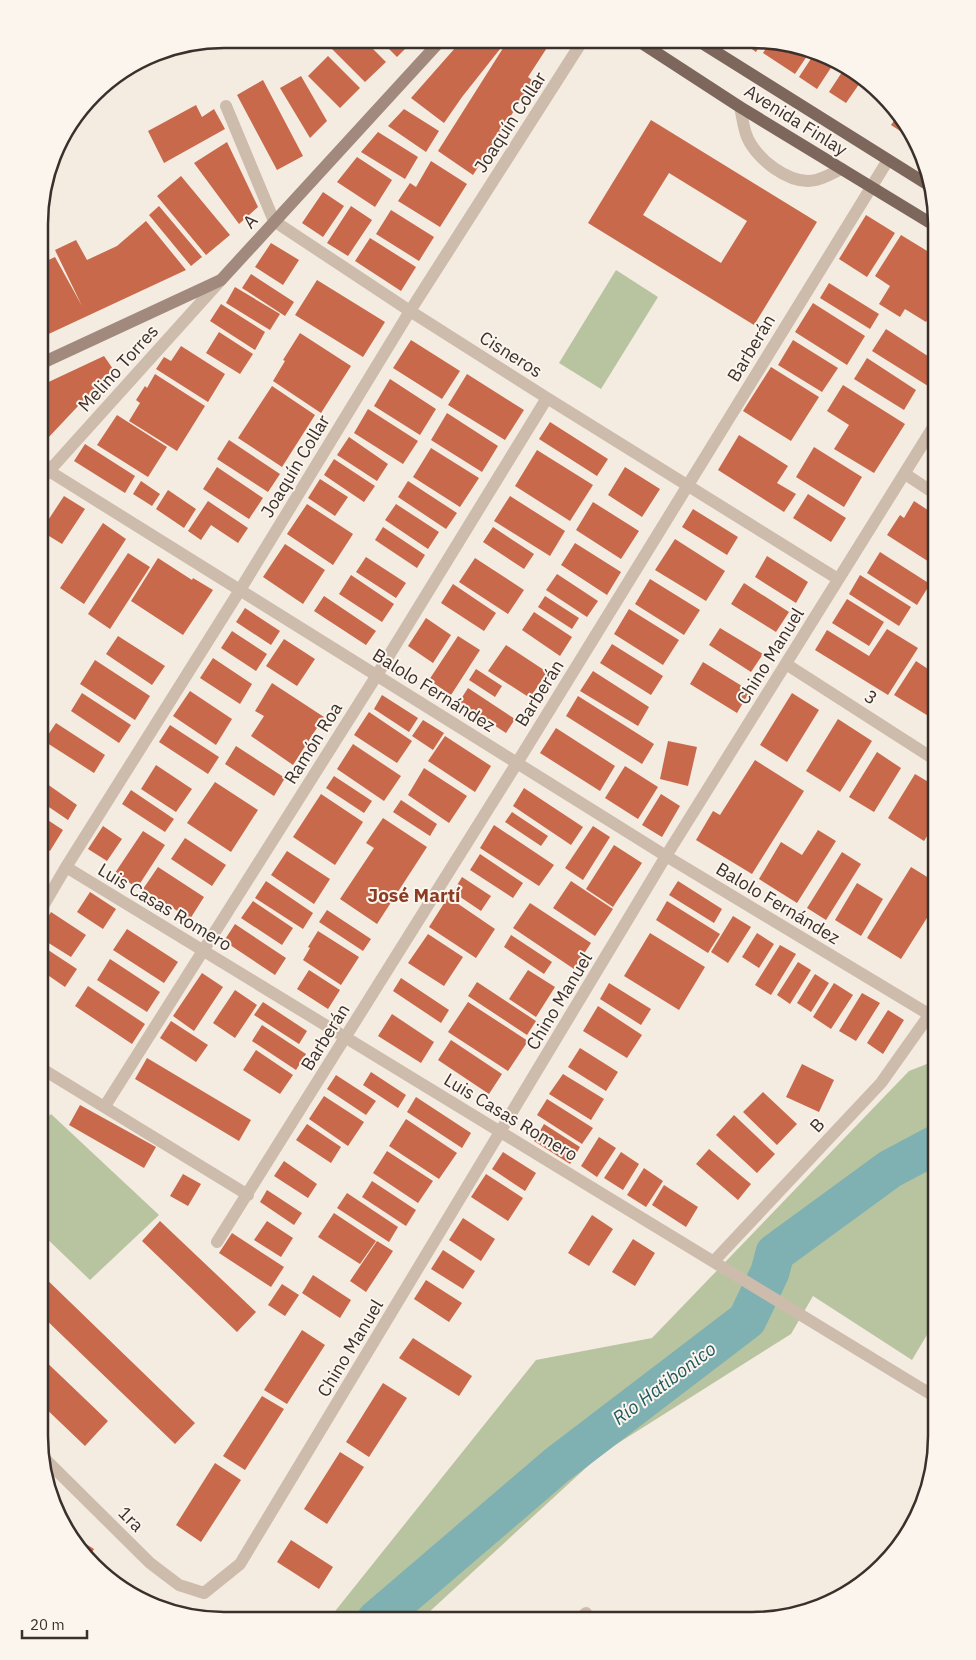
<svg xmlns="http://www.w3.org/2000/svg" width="976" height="1660" font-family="'IBM Plex Sans',sans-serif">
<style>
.green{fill:#b8c4a0}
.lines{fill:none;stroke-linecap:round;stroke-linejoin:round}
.river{stroke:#7fb0b2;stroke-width:39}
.building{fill:#c8694b;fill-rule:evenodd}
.lane{stroke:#cdbbac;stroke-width:12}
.street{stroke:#cdbbac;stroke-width:12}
.secondary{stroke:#a18a7d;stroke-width:12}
.primary{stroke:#7d675c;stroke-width:12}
.labels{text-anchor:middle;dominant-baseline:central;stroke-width:4;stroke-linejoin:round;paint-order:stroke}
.street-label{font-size:18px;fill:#3b302b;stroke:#fbf5ee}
.neighbourhood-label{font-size:19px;font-weight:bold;fill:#8c3b22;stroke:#fbf5ee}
.water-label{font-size:19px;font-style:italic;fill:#1f5a5e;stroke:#fbf5ee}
.rim{fill:none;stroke:#3b302b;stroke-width:2.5}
</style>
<rect width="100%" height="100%" fill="#f4ebe1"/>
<path class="green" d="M 616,270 L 658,297 L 601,389 L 559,363 Z
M 937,1060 L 937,1318 L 912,1360 L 813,1296 L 791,1334 L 601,1454 L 428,1613 L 424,1620 L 328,1620 L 536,1360 L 652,1338 L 909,1071 Z
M 51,1114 L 159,1215 L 90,1280 L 39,1231 L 39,1125 Z"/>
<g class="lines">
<path class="river" d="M 376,1620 L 557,1465 L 747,1320 L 770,1272 L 775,1253 L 890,1169 L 937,1144"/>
</g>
<path class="building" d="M 330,39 L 363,39 L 386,62 L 365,82 L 326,43 Z
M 379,39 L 415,39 L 397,57 Z
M 463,39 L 488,40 L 500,49 L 462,97 L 444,123 L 411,98 Z
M 497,40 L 552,40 L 528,77 L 533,81 L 473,175 L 438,151 L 505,45 Z
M 739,40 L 763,40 L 756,52 Z
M 771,40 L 811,50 L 795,74 L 763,53 Z
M 816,51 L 836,60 L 817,89 L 799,77 Z
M 328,56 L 360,88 L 340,108 L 308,76 Z
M 846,66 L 864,77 L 846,103 L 829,92 Z
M 301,76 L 327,121 L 310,138 L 280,88 Z
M 263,80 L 303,156 L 277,170 L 237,95 Z
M 196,105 L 202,117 L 214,109 L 225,129 L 164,163 L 148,131 Z
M 404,109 L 439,131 L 426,152 L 388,126 Z
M 900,112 L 910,131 L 917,142 L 891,125 Z
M 651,120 L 817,222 L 754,325 L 588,223 ZM 669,173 L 747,221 L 721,263 L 643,215 Z
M 378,132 L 418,157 L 405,179 L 361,152 Z
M 227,142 L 258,207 L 239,224 L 194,163 Z
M 357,157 L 392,180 L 375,207 L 337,182 Z
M 431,161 L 467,184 L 440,227 L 398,201 L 410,183 L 416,187 Z
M 181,176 L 230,235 L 206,255 L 157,196 Z
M 323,192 L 344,206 L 323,237 L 302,223 Z
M 159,206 L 202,257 L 191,266 L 149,215 Z
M 351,206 L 372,220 L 348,256 L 327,243 Z
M 391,210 L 434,237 L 419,261 L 376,234 Z
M 866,215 L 895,233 L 867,277 L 839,259 Z
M 146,221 L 186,270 L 40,338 L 40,264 L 55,257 L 82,306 L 55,250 L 76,240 L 87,260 L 117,246 Z
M 40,227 L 48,243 L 40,247 Z
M 901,235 L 937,257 L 937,305 L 926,322 L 905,309 L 900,317 L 879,304 L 890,286 L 875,276 Z
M 370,238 L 416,267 L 401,291 L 355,261 Z
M 271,243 L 299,260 L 283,285 L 255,267 Z
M 251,274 L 294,302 L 285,316 L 242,288 Z
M 317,280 L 385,322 L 363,357 L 295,315 Z
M 829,283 L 879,314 L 870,329 L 820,298 Z
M 235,287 L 280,314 L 270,330 L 226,303 Z
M 813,303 L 865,336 L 847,365 L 795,332 Z
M 221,304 L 265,332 L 255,350 L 210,321 Z
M 937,313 L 937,336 L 927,330 Z
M 886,329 L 937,362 L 937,370 L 928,386 L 872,351 Z
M 219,332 L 253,354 L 240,374 L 206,353 Z
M 300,333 L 351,366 L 321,413 L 273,381 L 285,361 L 283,360 Z
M 411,340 L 460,371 L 442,399 L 393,368 Z
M 793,340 L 838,368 L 822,392 L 778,365 Z
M 181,346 L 225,374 L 208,402 L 156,369 L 164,357 L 171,361 Z
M 104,356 L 113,369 L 47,439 L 40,430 L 40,386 Z
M 867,358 L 916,390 L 904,410 L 854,379 Z
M 771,367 L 819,397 L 791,441 L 743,411 Z
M 155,374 L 205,406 L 177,451 L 129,421 L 140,403 L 136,400 L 145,386 L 147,388 Z
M 467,374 L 524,410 L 505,440 L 448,405 Z
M 390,379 L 436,409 L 420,435 L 374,406 Z
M 843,385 L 905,424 L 874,473 L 834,449 L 849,425 L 827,411 Z
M 272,386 L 315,415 L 282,467 L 238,438 Z
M 368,409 L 418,441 L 403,464 L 354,433 Z
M 447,413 L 498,446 L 482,472 L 431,440 Z
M 117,415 L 167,447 L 148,477 L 97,445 Z
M 550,422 L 608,459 L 597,476 L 539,439 Z
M 739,435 L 788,466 L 777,483 L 796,494 L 784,512 L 718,470 Z
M 349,437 L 388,464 L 377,481 L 337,455 Z
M 229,440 L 280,474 L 268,492 L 217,459 Z
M 85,444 L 135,476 L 125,493 L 74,461 Z
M 814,447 L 862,477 L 844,507 L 796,477 Z
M 431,448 L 479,478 L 460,507 L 413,477 Z
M 937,448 L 937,469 L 928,463 Z
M 537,450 L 593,485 L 570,521 L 515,486 Z
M 334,459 L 375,486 L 364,502 L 324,475 Z
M 217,467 L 263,498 L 249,519 L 203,489 Z
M 625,467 L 660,489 L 642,517 L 608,495 Z
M 320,479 L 348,497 L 335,516 L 308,498 Z
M 141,481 L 160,494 L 152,506 L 133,494 Z
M 408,481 L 457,513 L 446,529 L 398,497 Z
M 168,490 L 196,509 L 184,528 L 156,509 Z
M 808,494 L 846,518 L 831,542 L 793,518 Z
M 64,496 L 85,509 L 62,544 L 41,531 Z
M 510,496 L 565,531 L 550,556 L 494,521 Z
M 208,501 L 248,528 L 238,543 L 211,525 L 201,540 L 188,531 Z
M 914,501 L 937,516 L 937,567 L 887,535 L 900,515 L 904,518 Z
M 593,502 L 639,531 L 621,559 L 576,530 Z
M 307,504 L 353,534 L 333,565 L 287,534 Z
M 396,504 L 439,532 L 428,549 L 385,520 Z
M 693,509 L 738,537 L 727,555 L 682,527 Z
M 103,523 L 126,539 L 84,604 L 60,588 Z
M 383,527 L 425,555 L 417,568 L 375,540 Z
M 493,527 L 534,554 L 524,569 L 483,542 Z
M 675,539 L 725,571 L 706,601 L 655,570 Z
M 575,543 L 621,572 L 607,595 L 561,565 Z
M 285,544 L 325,570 L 303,604 L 263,577 Z
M 880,552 L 930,584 L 917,605 L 867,573 Z
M 128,553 L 150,567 L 110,629 L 88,614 Z
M 767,556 L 808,582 L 796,603 L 755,577 Z
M 366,557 L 406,583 L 396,598 L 356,572 Z
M 158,558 L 192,580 L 193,578 L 213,590 L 183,635 L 131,601 Z
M 475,558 L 524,590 L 508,614 L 459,582 Z
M 557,574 L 598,601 L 587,617 L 546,590 Z
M 351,575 L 394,604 L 382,622 L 339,594 Z
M 860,575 L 911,607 L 899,626 L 849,594 Z
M 650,579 L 700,610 L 684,635 L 635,604 Z
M 744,583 L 789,612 L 776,632 L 731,604 Z
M 453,584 L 496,613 L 484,631 L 441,603 Z
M 324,596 L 376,631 L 366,645 L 314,611 Z
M 545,596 L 579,618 L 572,629 L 538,607 Z
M 847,599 L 884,622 L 869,646 L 832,623 Z
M 245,608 L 280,631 L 271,645 L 236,622 Z
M 629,609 L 679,640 L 663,665 L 614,634 Z
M 534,612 L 572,637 L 560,656 L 522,630 Z
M 426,618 L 451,635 L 433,663 L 408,646 Z
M 720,628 L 763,654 L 751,672 L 709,645 Z
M 887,629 L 918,648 L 888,695 L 815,650 L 827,630 L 869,656 Z
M 232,631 L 267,654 L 256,671 L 221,648 Z
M 118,636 L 165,666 L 152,685 L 106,654 Z
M 458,636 L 480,650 L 451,695 L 429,680 Z
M 284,639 L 315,659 L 297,686 L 266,666 Z
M 612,644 L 663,676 L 651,695 L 600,663 Z
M 506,645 L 547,672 L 530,698 L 488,671 Z
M 213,658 L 252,684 L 240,704 L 200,678 Z
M 95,660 L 150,696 L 135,720 L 80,684 Z
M 916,661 L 931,671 L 937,661 L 937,706 L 930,717 L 894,695 Z
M 703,662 L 750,691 L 737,713 L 690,684 Z
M 476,669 L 502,686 L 495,697 L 469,680 Z
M 593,671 L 649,707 L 638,726 L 580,691 Z
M 272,683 L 324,717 L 293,765 L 251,736 L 264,716 L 255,711 Z
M 468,688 L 515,719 L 506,733 L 459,702 Z
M 190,691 L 232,719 L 216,745 L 173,716 Z
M 82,693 L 131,725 L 119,743 L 71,711 Z
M 792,693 L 819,710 L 787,762 L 760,745 Z
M 382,695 L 418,718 L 409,732 L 374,709 Z
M 578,696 L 654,744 L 642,764 L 566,716 Z
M 369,712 L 412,741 L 397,763 L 354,735 Z
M 838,719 L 872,741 L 840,792 L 806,771 Z
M 423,720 L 444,733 L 433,750 L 412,736 Z
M 56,723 L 105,755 L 94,773 L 44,741 Z
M 170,725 L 219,757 L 208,774 L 159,742 Z
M 556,728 L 615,766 L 600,791 L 540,753 Z
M 445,736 L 491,766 L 475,792 L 428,761 Z
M 668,741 L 697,747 L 688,786 L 660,779 Z
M 353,744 L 401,776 L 384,801 L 337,769 Z
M 236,746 L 285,778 L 274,796 L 225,764 Z
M 877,752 L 901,768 L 874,812 L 849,797 Z
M 755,760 L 804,791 L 752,874 L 696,840 L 713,811 L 720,815 Z
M 156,765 L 192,789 L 176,812 L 141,789 Z
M 625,766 L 658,787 L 638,819 L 605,798 Z
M 424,768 L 467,796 L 449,823 L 408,795 Z
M 915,774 L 937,787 L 937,820 L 924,841 L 888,818 Z
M 334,776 L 372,801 L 364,813 L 326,788 Z
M 40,779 L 77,805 L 68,820 L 40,801 Z
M 215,782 L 258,810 L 231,852 L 187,823 Z
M 524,788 L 583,827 L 571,845 L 513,806 Z
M 131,790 L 174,819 L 165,832 L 122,804 Z
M 321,794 L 363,822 L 335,865 L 293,837 Z
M 661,794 L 680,806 L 662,837 L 642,825 Z
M 401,800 L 437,824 L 430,836 L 393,812 Z
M 512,812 L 548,836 L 541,846 L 505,822 Z
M 40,815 L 63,830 L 50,851 L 39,844 Z
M 383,818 L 427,847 L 377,924 L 340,899 L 374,848 L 366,843 Z
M 494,825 L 554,865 L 539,886 L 480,848 Z
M 103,826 L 122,839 L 107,861 L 88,849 Z
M 593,826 L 610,837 L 583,880 L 565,868 Z
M 818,830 L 836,841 L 797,903 L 759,879 L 781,842 L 802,855 Z
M 143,831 L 165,845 L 137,888 L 115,873 Z
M 185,838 L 226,865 L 212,886 L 171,859 Z
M 614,845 L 642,863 L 613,907 L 586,889 Z
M 287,851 L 330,879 L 314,904 L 271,875 Z
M 937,851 L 937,868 L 930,863 Z
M 842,852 L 861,864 L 826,920 L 807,908 Z
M 480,854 L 523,883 L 513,898 L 470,870 Z
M 158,867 L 204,897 L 190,919 L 143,889 Z
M 911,867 L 937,883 L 937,902 L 901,959 L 867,938 Z
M 462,877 L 491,896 L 481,911 L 453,892 Z
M 266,881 L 313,913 L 303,929 L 255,898 Z
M 571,881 L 613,909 L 595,936 L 553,908 Z
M 678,881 L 722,909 L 714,923 L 669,895 Z
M 857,883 L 883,899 L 861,936 L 835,920 Z
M 90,892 L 116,909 L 103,929 L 77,912 Z
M 448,897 L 495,929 L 476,958 L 429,927 Z
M 253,901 L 293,928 L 282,945 L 241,918 Z
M 667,901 L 720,934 L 708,953 L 656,920 Z
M 530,903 L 591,943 L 574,969 L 513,928 Z
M 327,910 L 371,939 L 363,951 L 319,922 Z
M 51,912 L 86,935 L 71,957 L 39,937 L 39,931 Z
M 733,916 L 751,927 L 728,963 L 711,952 Z
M 235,924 L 286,958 L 275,975 L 224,941 Z
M 127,929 L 178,962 L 164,983 L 113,950 Z
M 318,931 L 359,957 L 341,985 L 303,960 L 310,948 L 308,947 Z
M 650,933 L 705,967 L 679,1010 L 624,976 Z
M 757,933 L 774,944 L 759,968 L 742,957 Z
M 428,934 L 463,957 L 444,986 L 408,963 Z
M 511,935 L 552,962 L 544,974 L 504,947 Z
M 39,944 L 77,969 L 65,987 L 39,969 Z
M 780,945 L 796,954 L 771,995 L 755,985 Z
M 110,959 L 160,992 L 147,1012 L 97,980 Z
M 798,962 L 811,970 L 790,1004 L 777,995 Z
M 309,970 L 340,990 L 328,1009 L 297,989 Z
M 528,970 L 555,987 L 536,1017 L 509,999 Z
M 202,973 L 223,987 L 194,1031 L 173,1016 Z
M 815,974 L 829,983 L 811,1012 L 797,1003 Z
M 401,978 L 449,1010 L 441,1023 L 393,991 Z
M 477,982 L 536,1021 L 527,1035 L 468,996 Z
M 609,983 L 651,1009 L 641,1025 L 600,999 Z
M 834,983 L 853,995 L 831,1029 L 813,1017 Z
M 88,986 L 145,1024 L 132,1044 L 75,1006 Z
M 235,990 L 257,1005 L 235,1038 L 213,1023 Z
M 862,993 L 880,1003 L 856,1041 L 839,1031 Z
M 263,1002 L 307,1031 L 299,1044 L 254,1015 Z
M 468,1002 L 528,1041 L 508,1071 L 448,1032 Z
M 598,1006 L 642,1035 L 627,1058 L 583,1031 Z
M 888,1010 L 904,1020 L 883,1054 L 867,1043 Z
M 392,1014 L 434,1042 L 421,1063 L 378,1036 Z
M 171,1021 L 208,1045 L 196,1062 L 160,1038 Z
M 262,1025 L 306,1054 L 296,1070 L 252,1041 Z
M 451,1040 L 502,1074 L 489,1094 L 438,1060 Z
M 580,1048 L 618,1072 L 606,1091 L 568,1067 Z
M 256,1050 L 293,1075 L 280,1094 L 243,1070 Z
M 147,1058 L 251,1120 L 239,1141 L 135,1079 Z
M 802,1064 L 834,1080 L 819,1112 L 786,1097 Z
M 371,1072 L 406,1095 L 398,1108 L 363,1085 Z
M 563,1074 L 604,1099 L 591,1120 L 549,1094 Z
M 336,1075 L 376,1101 L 366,1115 L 327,1089 Z
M 763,1092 L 797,1124 L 777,1145 L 743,1112 Z
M 324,1096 L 364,1122 L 348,1146 L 309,1119 Z
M 416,1097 L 471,1133 L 462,1148 L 407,1112 Z
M 547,1099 L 593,1128 L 582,1144 L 537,1115 Z
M 80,1105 L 156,1147 L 144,1168 L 69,1125 Z
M 734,1115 L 775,1154 L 757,1173 L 716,1135 Z
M 406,1119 L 457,1153 L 439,1179 L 389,1146 Z
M 307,1124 L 341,1147 L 331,1163 L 296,1140 Z
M 544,1124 L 580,1147 L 570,1164 L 534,1141 Z
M 599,1137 L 616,1148 L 597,1177 L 581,1166 Z
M 709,1149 L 751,1184 L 738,1200 L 696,1164 Z
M 387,1151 L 433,1181 L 418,1203 L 373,1173 Z
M 503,1152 L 536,1173 L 525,1191 L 492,1169 Z
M 621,1152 L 639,1164 L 623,1190 L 604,1178 Z
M 284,1161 L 317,1184 L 308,1198 L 274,1176 Z
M 644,1168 L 663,1181 L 646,1207 L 627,1195 Z
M 183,1174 L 201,1184 L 188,1206 L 170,1196 Z
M 486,1174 L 523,1198 L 508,1221 L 471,1197 Z
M 372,1181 L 416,1210 L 406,1226 L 362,1197 Z
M 664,1185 L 698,1207 L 686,1227 L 652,1205 Z
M 267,1190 L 302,1213 L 294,1225 L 260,1202 Z
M 347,1193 L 398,1227 L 389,1242 L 337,1208 Z
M 334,1213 L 376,1241 L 360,1264 L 318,1237 Z
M 592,1215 L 613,1229 L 589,1266 L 568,1253 Z
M 463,1218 L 495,1239 L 481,1261 L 449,1240 Z
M 160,1221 L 256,1312 L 237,1332 L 142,1241 Z
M 267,1221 L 293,1238 L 281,1257 L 254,1240 Z
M 232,1233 L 284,1267 L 271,1287 L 219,1253 Z
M 633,1239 L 655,1253 L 635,1286 L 612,1272 Z
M 377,1241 L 393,1251 L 366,1292 L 350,1281 Z
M 443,1250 L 475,1271 L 463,1289 L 431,1269 Z
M 39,1272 L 195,1423 L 175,1444 L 39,1313 Z
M 313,1275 L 351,1300 L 340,1318 L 302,1293 Z
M 426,1280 L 462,1303 L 449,1322 L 414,1299 Z
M 282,1284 L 299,1295 L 285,1316 L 268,1305 Z
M 302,1330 L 325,1345 L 287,1404 L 264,1390 Z
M 413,1338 L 472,1376 L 459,1396 L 399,1358 Z
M 39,1355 L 108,1421 L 85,1446 L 39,1402 Z
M 383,1383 L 407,1398 L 369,1457 L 346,1442 Z
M 262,1396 L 284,1409 L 245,1470 L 223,1456 Z
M 340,1452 L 364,1467 L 327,1524 L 304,1509 Z
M 215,1463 L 241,1480 L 201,1542 L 176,1525 Z
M 68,1533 L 94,1549 L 88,1560 L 77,1549 Z
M 291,1540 L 333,1567 L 319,1589 L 277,1562 Z"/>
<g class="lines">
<path class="lane" d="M 740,107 C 742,115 743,125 746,134 C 754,158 790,186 816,180 C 825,178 834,172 842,169
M 577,1621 L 586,1613"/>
<path class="street" d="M 226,106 L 274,221 L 410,311 L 547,398 L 838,579
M 40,457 L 49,471 L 666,856 L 930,1015
M 905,474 L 937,495
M 40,481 L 221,280
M 786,664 L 937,761
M 66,867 L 937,1398
M 39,913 L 66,867 L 240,590 L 410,311 L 583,40
M 39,1067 L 248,1195
M 105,1106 L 377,675 L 547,398
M 217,1242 L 517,763 L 888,160
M 714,1261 L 881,1083 L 937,1004
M 43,1457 L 150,1563 L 179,1585 L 204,1593 L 240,1564 L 666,856 L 937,421"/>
<path class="secondary" d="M 40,364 L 221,280 L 442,39"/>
<path class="primary" d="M 637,40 L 740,107 L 937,227
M 697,40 L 930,186"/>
</g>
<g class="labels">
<g class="street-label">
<text transform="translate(796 120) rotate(32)">Avenida Finlay</text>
<text transform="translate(510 122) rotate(-57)">Joaquín Collar</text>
<text transform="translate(250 221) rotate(-48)">A</text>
<text transform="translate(751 348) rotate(-59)">Barberán</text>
<text transform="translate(511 354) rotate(32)">Cisneros</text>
<text transform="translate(118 368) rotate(-48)">Melino Torres</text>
<text transform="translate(295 466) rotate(-59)">Joaquín Collar</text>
<text transform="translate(770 656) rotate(-58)">Chino Manuel</text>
<text transform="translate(434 690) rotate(32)">Balolo Fernández</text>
<text transform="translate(539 693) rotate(-58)">Barberán</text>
<text transform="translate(871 697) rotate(33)">3</text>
<text transform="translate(313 743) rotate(-58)">Ramón Roa</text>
<text transform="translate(778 903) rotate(31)">Balolo Fernández</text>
<text transform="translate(165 907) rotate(31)">Luis Casas Romero</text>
<text transform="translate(559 1001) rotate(-59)">Chino Manuel</text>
<text transform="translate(325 1037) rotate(-58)">Barberán</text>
<text transform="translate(511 1117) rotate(31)">Luis Casas Romero</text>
<text transform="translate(817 1125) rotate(-47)">B</text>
<text transform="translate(350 1348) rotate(-59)">Chino Manuel</text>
<text transform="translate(131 1519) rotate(45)">1ra</text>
</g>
<g class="neighbourhood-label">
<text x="414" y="895">José Martí</text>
</g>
<g class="water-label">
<text transform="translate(664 1383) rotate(-37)">Río Hatibonico</text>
</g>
</g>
<path d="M0 0H976V1660H0ZM224 48H752A176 176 0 0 1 928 224V1436A176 176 0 0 1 752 1612H224A176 176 0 0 1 48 1436V224A176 176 0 0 1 224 48Z" fill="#fbf5ee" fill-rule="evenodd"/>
<path class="rim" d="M224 48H752A176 176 0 0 1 928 224V1436A176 176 0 0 1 752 1612H224A176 176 0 0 1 48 1436V224A176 176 0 0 1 224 48Z"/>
<path d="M22 1630v8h65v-8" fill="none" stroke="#3b302b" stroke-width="2.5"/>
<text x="30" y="1630" font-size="15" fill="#3b302b" stroke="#fbf5ee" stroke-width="4" paint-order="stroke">20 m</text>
</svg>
